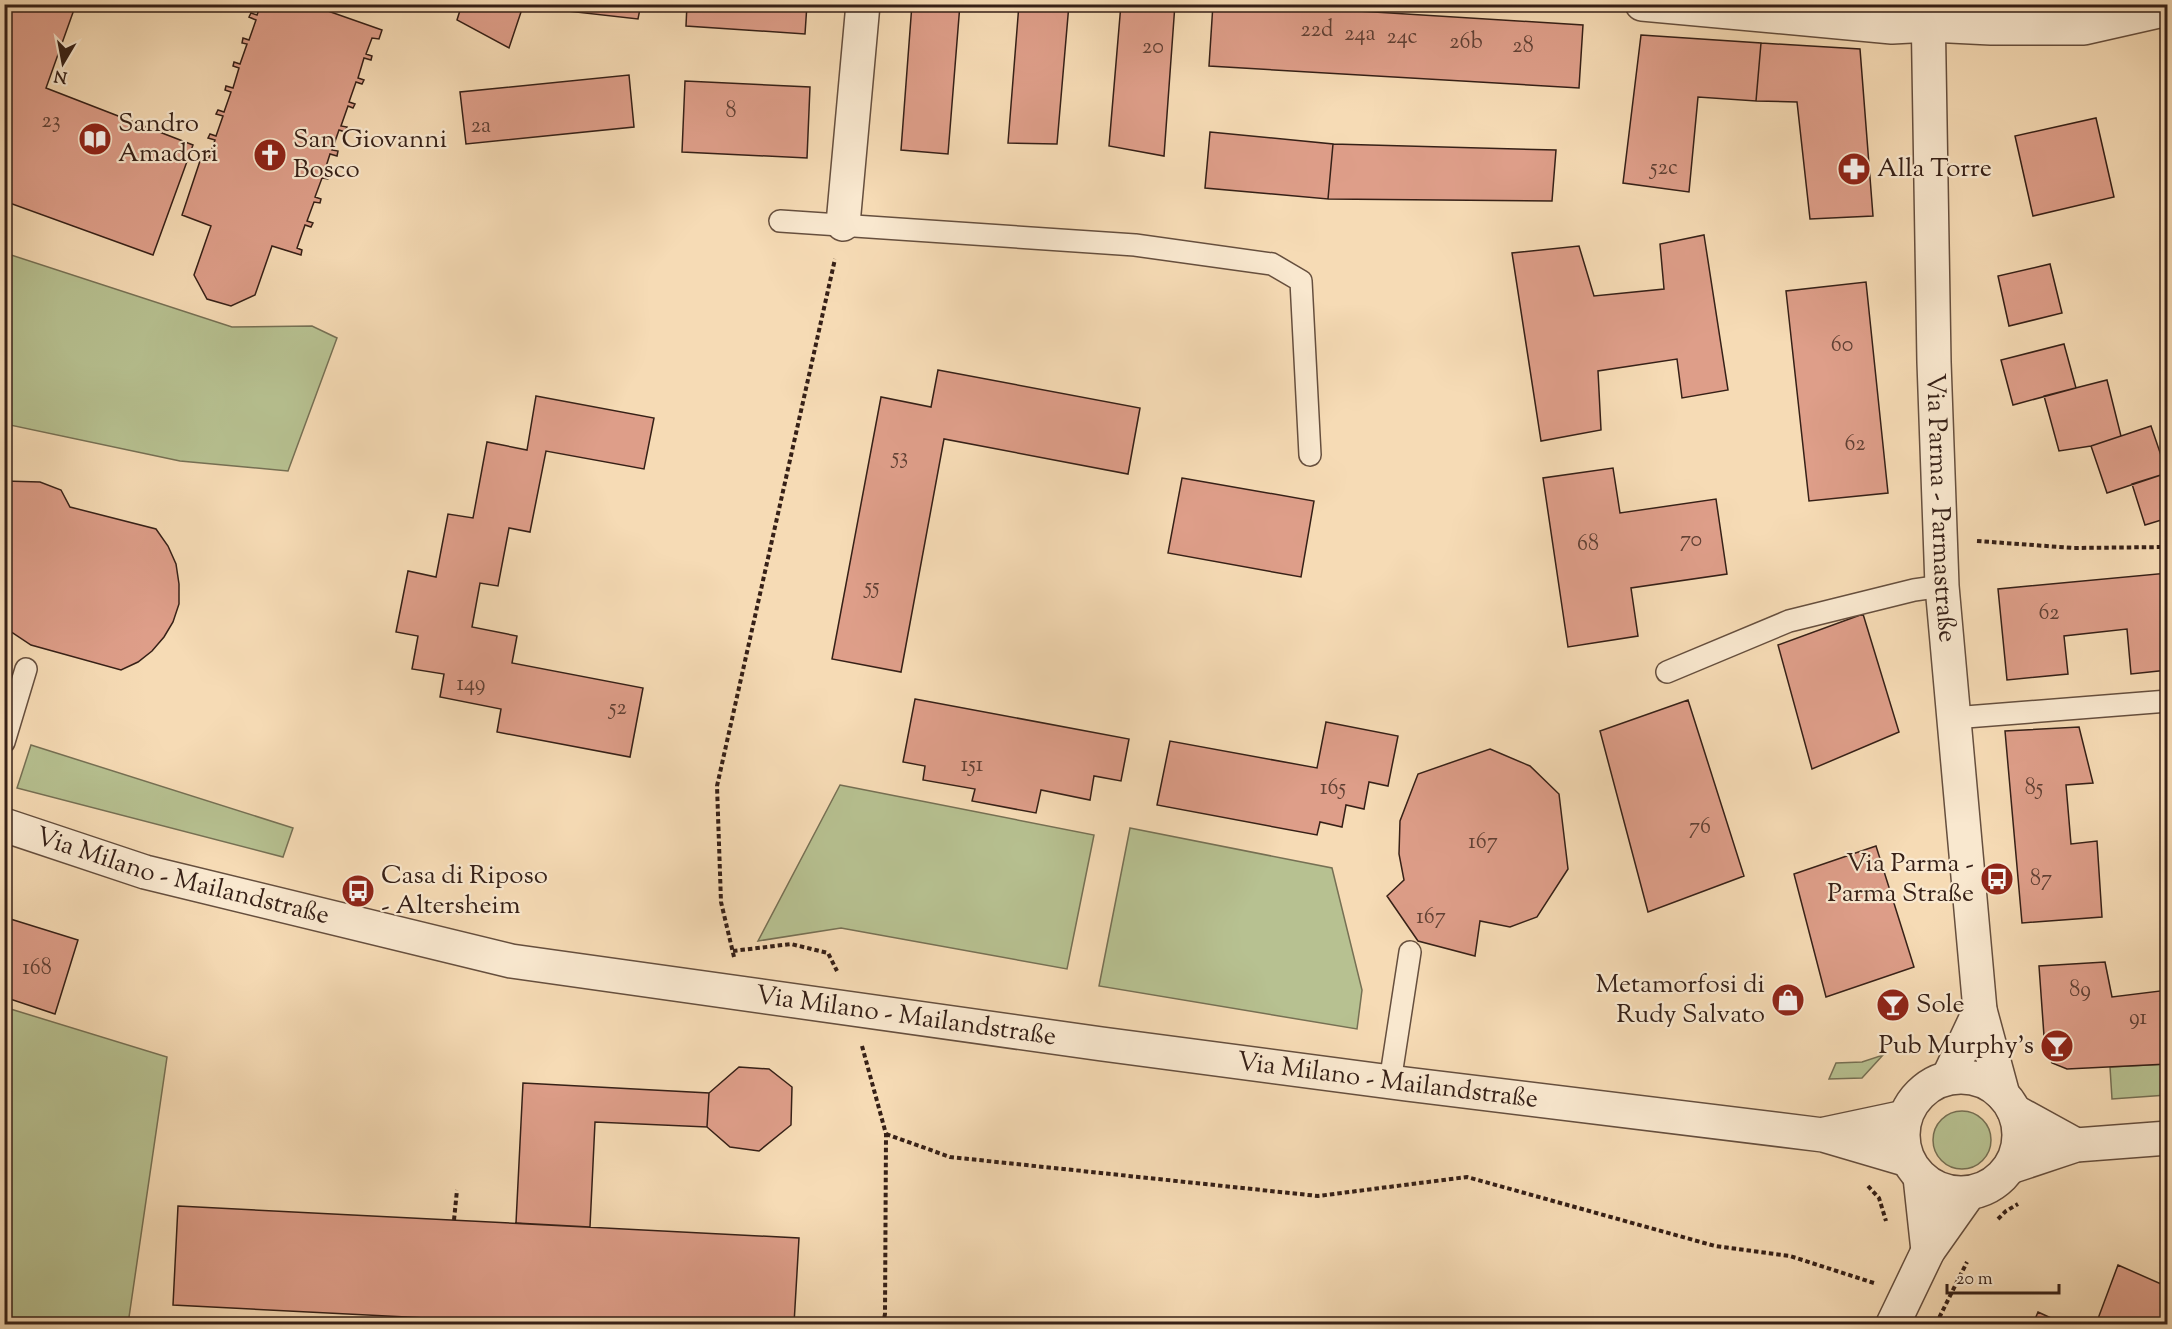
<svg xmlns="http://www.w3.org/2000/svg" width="2172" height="1329" font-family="'Sorts Mill Goudy',serif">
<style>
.green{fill:#b7c191;stroke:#767054;stroke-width:1.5}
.building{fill:#de9e89;stroke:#362017;stroke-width:1.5}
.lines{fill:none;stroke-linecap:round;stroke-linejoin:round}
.lane-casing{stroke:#664f3e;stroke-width:24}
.street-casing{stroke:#664f3e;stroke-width:36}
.path{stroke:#362017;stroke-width:4;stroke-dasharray:4.5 3;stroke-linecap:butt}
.lane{stroke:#f9e8cf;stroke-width:21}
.street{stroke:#f9e8cf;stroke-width:33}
.labels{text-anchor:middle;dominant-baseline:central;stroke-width:4.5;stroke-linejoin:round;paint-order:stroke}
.number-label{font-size:22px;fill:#604034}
.poi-label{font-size:26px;fill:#362017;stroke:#f9e8cf;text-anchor:start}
.street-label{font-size:26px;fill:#362017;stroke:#f9e8cf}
</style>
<rect width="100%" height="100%" fill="#f6dbb5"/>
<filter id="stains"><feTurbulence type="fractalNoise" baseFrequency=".00333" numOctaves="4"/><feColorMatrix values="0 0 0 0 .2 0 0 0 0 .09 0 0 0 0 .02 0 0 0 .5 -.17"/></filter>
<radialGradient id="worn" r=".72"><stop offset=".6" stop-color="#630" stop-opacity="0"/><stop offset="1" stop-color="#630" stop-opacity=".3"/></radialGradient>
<path class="green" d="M 5,253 L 232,327 L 312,326 L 337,338 L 288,471 L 180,461 L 5,424 Z
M 31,745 L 293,828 L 283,857 L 17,788 Z
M 840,785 L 1094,835 L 1067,969 L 841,928 L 758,941 Z
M 1130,828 L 1332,868 L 1362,990 L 1357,1029 L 1099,986 Z
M 4,1007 L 167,1057 L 128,1324 L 5,1324 Z
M 1883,1055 L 1862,1078 L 1829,1079 L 1836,1063 L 1862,1062 Z
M 2167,1064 L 2167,1095 L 2112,1099 L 2110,1067 Z
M1933 1140a29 29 0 1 1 58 0a29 29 0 1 1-58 0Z"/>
<path class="building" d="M 4,4 L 76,4 L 46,88 L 193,145 L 153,255 L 4,201 Z
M 261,4 L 308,4 L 382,30 L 379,39 L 372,38 L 366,54 L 372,56 L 371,60 L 364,58 L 358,78 L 364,80 L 362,84 L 356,82 L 349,102 L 355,104 L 353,108 L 348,106 L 341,126 L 347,127 L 345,132 L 339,130 L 332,150 L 338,151 L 337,156 L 330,154 L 324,173 L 330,175 L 328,179 L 322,178 L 315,197 L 321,199 L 320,203 L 314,202 L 307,221 L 313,223 L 311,227 L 305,225 L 297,248 L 302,250 L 301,255 L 272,246 L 255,295 L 231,306 L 207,299 L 194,275 L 211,226 L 182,215 L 201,158 L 208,160 L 215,140 L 208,138 L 210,134 L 216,136 L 223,116 L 216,114 L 218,110 L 224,112 L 231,92 L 225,90 L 226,86 L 233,88 L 239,68 L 233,66 L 234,62 L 240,64 L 247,44 L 242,43 L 243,38 L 249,40 L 256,20 L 249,17 L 251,13 L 257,15 Z
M 462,4 L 641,4 L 638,19 L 523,6 L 509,48 L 457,20 Z
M 687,4 L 807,4 L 805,34 L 686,26 Z
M 912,4 L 960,4 L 948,154 L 901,150 Z
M 1019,4 L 1069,4 L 1057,144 L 1008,143 Z
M 1121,4 L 1175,4 L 1164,156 L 1109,146 Z
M 1213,4 L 1244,4 L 1583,25 L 1579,88 L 1209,66 Z
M 1641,35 L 1761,43 L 1756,101 L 1698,97 L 1689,192 L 1623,183 Z
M 1761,43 L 1860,49 L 1873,216 L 1810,219 L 1797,102 L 1756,101 Z
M 629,75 L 634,127 L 466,144 L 460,92 Z
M 685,81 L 810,87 L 807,158 L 682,152 Z
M 2096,118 L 2114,197 L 2033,216 L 2015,136 Z
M 1210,132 L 1333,144 L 1328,199 L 1205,188 Z
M 1333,144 L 1556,150 L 1552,201 L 1328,199 Z
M 1704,235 L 1728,390 L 1682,398 L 1677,359 L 1598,371 L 1601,430 L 1541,441 L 1512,253 L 1579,246 L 1594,296 L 1664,289 L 1660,244 Z
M 2050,264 L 2062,313 L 2009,326 L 1998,276 Z
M 1866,282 L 1888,493 L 1809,501 L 1786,291 Z
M 2064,344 L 2076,388 L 2013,405 L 2001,360 Z
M 938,370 L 1140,408 L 1128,474 L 944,439 L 901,672 L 832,659 L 881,397 L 931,407 Z
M 2107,380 L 2121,436 L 2091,446 L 2059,451 L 2044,396 Z
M 536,396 L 654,418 L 644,469 L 546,451 L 530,532 L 509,528 L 498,586 L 480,583 L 472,627 L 517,636 L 512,663 L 643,688 L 630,757 L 497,732 L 501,709 L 440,697 L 444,674 L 412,669 L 418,636 L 396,632 L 408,571 L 436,577 L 448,514 L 473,518 L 487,442 L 527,450 Z
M 2151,426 L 2167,473 L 2107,493 L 2091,446 Z
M 1613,468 L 1620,513 L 1716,499 L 1727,574 L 1631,588 L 1638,636 L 1568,647 L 1543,478 Z
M 2167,473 L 2168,518 L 2145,525 L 2132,484 Z
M 1182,478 L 1314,501 L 1301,577 L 1168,553 Z
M 4,481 L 40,482 L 61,490 L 70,507 L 156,529 L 168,546 L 176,564 L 179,584 L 179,604 L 173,622 L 164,637 L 152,651 L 138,662 L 121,670 L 31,645 L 4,627 Z
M 2168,573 L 2168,670 L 2131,674 L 2127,629 L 2064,636 L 2068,674 L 2007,680 L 1998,589 Z
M 1863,614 L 1899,732 L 1812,769 L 1778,645 Z
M 915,699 L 1129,739 L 1121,781 L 1094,776 L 1090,800 L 1041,790 L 1036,813 L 972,801 L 975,789 L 923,780 L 925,766 L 903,762 Z
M 1688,700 L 1744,876 L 1648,912 L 1600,731 Z
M 1326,722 L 1398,736 L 1388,786 L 1369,782 L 1364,809 L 1346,805 L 1342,827 L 1320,822 L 1317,835 L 1157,805 L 1170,741 L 1317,768 Z
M 2079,727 L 2093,783 L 2066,785 L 2071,844 L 2097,841 L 2102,917 L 2022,923 L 2005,731 Z
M 1490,749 L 1530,766 L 1559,794 L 1568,869 L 1537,917 L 1510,927 L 1480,921 L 1475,956 L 1418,941 L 1387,896 L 1404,880 L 1399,854 L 1400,821 L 1418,774 Z
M 1876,846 L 1914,967 L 1826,997 L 1794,874 Z
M 4,917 L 78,940 L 55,1014 L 4,997 Z
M 2105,962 L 2112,997 L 2168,990 L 2168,1064 L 2067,1069 L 2052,1063 L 2045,1050 L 2039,966 Z
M 739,1067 L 769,1069 L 792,1087 L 791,1125 L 759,1151 L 730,1147 L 707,1127 L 709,1093 Z
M 523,1083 L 709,1093 L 707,1127 L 595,1122 L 590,1227 L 516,1223 Z
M 178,1206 L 799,1238 L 794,1324 L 545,1324 L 173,1305 Z
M 2118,1265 L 2168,1287 L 2168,1324 L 2096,1324 Z
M 2038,1312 L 2064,1324 L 2033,1324 Z"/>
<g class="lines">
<g class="lane-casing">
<path id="lane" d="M 780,221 L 1135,245 L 1272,264 L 1301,281 L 1310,455
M 1667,672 L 1789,621 L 1914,590 L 1942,586
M 1953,718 L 2168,701
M 4,742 L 26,669
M 1390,1082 L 1410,952"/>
</g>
<g class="street-casing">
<g id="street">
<path d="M 1642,4 L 1892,27 L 1930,25 L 1991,28 L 2084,28 L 2168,9"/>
<path id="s1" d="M 1928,4 L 1934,362 L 1942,586 L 1980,1010 L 2003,1095"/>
<path d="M 843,224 L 863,4"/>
<path id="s2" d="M 4,825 L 145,872 L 511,961 L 1102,1044 L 1406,1084 L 1823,1135 L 1908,1160"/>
<circle cx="1961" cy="1135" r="58"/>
<path d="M 1948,1078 L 1980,1010"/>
<path d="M 2014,1111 L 2076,1145"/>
<path d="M 1825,1134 L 1905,1117"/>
<path d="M 2010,1167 L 2076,1145 L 2168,1138"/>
<path d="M 1920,1177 L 1928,1251"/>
<path d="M 1893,1324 L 1928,1251 L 1969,1193"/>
</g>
</g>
<path class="path" d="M 1977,541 L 2074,548 L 2168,547
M 733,951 L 791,944 L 828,953 L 837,971
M 734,957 L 721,902 L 717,786 L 835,259
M 862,1046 L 886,1134 L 885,1314 L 883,1324
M 886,1134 L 950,1157 L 1318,1196 L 1467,1177 L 1715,1246 L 1790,1256 L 1874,1283
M 1868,1186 L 1879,1198 L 1886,1221
M 1998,1219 L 2006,1211 L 2018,1204
M 454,1220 L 457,1190
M 1936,1324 L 1967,1262"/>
<use href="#lane" class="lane"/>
<use href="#street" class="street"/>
</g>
<defs>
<g id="library-disc" transform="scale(1.725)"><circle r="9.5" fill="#8f2418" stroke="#f9e8cf"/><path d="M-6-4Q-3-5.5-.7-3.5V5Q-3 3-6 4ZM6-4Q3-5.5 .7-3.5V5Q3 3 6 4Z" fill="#fff"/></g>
<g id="church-disc" transform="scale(1.725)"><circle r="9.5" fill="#8f2418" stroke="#f9e8cf"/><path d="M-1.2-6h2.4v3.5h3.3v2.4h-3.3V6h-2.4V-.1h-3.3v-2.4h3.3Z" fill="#fff"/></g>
<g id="pharmacy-disc" transform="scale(1.725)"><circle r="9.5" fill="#8f2418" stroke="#f9e8cf"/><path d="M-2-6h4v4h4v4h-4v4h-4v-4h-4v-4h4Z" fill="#fff"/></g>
<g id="bus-disc" transform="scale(1.725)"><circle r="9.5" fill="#8f2418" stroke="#f9e8cf"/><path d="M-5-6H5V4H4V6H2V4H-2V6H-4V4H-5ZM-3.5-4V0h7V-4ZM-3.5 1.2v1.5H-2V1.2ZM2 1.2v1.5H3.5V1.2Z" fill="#fff"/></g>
<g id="shop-disc" transform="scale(1.725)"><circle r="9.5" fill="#8f2418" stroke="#f9e8cf"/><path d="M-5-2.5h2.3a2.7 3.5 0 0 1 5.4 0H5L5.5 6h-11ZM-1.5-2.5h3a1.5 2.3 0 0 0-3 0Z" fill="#fff"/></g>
<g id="bar-disc" transform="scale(1.725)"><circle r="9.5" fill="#8f2418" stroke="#f9e8cf"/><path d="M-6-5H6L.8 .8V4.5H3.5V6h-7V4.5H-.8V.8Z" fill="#fff"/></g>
</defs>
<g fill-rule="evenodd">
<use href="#library-disc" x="95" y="139"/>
<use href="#church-disc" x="270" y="155"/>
<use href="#pharmacy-disc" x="1854" y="169"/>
<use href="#bus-disc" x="1997" y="879"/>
<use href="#bus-disc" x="358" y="891"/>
<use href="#shop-disc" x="1788" y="1000"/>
<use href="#bar-disc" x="1893" y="1005"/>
<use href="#bar-disc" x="2057" y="1046"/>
</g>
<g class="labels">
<g class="number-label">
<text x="1317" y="31">22d</text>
<text x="1360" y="35">24a</text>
<text x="1402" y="38">24c</text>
<text x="1466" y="43">26b</text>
<text x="1523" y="47">28</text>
<text x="1153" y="48">20</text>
<text x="731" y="112">8</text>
<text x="51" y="122">23</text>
<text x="481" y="127">2a</text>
<text x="1664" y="169">52c</text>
<text x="1842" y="346">60</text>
<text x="1855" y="445">62</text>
<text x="900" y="458">53</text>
<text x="1691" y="541">70</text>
<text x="1588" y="545">68</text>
<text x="872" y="588">55</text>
<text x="2049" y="614">62</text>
<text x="471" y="685">149</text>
<text x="618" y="709">52</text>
<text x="972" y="766">151</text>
<text x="1333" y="789">165</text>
<text x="2034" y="789">85</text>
<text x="1700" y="828">76</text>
<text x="1483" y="843">167</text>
<text x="2041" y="880">87</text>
<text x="1431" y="918">167</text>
<text x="37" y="969">168</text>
<text x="2080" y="991">89</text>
<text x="2138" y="1019">91</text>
</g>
<g class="poi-label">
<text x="118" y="124">Sandro<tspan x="118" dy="30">Amadori</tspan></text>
<text x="293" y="140">San Giovanni<tspan x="293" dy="30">Bosco</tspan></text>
<text x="1877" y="169">Alla Torre</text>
<text x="1974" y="864" text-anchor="end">Via Parma -<tspan x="1974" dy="30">Parma Straße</tspan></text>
<text x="381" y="876">Casa di Riposo<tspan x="381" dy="30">- Altersheim</tspan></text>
<text x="1765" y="985" text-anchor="end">Metamorfosi di<tspan x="1765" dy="30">Rudy Salvato</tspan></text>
<text x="1916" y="1005">Sole</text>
<text x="2034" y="1046" text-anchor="end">Pub Murphy's</text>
</g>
<g class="street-label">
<text stroke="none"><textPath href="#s1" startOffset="504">Via Parma - Parmastraße</textPath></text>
<text stroke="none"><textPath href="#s2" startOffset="186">Via Milano - Mailandstraße</textPath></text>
<text stroke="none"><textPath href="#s2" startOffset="924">Via Milano - Mailandstraße</textPath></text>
<text stroke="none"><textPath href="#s2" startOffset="1410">Via Milano - Mailandstraße</textPath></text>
</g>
</g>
<rect width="2172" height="1329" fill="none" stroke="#f6dbb5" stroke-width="24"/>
<rect x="6" y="6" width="2160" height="1317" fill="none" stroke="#362017" stroke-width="3"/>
<rect x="12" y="12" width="2148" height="1305" fill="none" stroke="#362017" stroke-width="1.5"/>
<g transform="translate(63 63) rotate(190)" stroke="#f9e8cf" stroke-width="4.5" paint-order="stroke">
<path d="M0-4.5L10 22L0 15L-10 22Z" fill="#362017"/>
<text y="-9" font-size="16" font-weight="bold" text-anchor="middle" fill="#362017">N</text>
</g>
<path d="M1947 1284v9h112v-9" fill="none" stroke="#362017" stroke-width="3"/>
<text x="1956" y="1284" font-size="18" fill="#362017" stroke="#f9e8cf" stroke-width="4.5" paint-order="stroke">20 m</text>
<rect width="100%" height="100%" filter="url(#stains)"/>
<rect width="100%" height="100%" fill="url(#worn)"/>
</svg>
